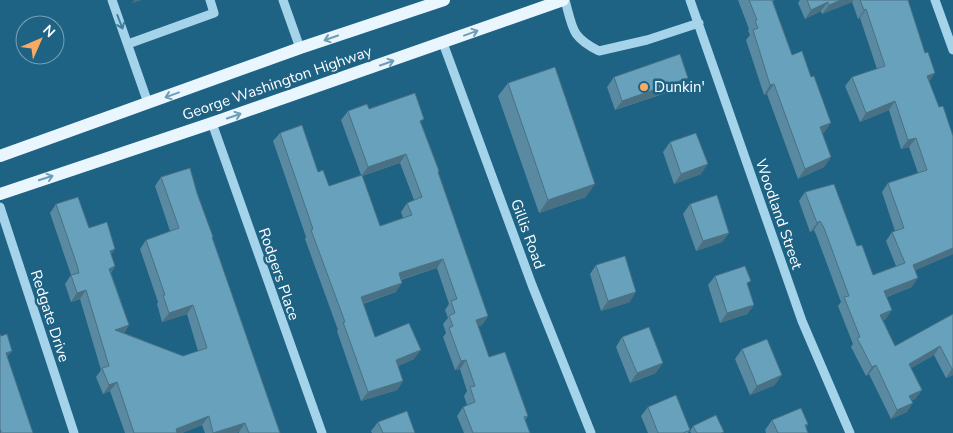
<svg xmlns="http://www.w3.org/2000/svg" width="953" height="433" font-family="'Nunito Sans',sans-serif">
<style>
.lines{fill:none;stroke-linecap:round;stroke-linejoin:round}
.minor{stroke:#a5d4ea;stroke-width:9}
.major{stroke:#e9f6fe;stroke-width:12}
.wall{fill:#598aa1;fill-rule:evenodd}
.shaded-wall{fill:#497183}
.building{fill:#68a1bb;stroke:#497183}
.oneway{stroke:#407e9e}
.oneway2{stroke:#6f9db5}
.poi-dot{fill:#f9ab64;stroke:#1e6284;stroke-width:2}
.labels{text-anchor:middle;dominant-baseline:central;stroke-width:5;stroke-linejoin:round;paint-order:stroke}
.street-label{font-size:15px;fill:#fff;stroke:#1e6284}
.poi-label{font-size:15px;fill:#fff;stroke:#1e6284;text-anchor:start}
</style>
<rect width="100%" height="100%" fill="#1e6284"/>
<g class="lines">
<path class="minor" d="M 112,0 L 148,103
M 283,0 L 300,48
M 565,0 C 573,29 571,37 599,51 L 647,40 L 699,23
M 690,0 L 802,321 L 850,433
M 935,0 L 953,50
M 443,43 L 532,285 L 591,433
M 128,44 L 214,13 L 210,0
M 212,123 L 322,433
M 0,207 L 74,433"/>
<path class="major" d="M 0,156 L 300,48 L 444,0
M 0,194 L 212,123 L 563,0"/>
</g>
<path class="wall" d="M 738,0 L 774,0 L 773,2 L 792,55 L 824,133 L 822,133 L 831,157 L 824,167 L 798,179 L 767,94 L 764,95 L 746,40 L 750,35 L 748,30 L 749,29 Z
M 800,0 L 908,0 L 929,81 L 953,254 L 915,270 L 912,287 L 887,297 L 886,319 L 883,320 L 895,346 L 947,317 L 953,375 L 946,378 L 934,355 L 911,368 L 922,390 L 915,399 L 912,400 L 907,412 L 891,419 L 869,374 L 866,376 L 851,347 L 853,344 L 838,306 L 841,302 L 817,237 L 814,230 L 810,232 L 799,201 L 805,192 L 857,246 L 873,275 L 896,266 L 886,241 L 892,232 L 895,231 L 882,192 L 888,183 L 918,173 L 909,147 L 901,149 L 889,110 L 860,122 L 845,86 L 852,77 L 877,69 L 860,18 L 858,19 L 852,2 L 822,14 L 821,11 L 805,19 L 798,3 Z
M 614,77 L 681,88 L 615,110 L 607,87 Z
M 508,83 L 586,197 L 539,213 L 498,96 Z
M 369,109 L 421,123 L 439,171 L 438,172 L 488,316 L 482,325 L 478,326 L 489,357 L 528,416 L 525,420 L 530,433 L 464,433 L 457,416 L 463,407 L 467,405 L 464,396 L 467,391 L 460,369 L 455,370 L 443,337 L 446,333 L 443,324 L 448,318 L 445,310 L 449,304 L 437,268 L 401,280 L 396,292 L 363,304 L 375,337 L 414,359 L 398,366 L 403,381 L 397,390 L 361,401 L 337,331 L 338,330 L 305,239 L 306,237 L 273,141 L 280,133 L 318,172 L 329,186 L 361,175 L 341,120 L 348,111 ZM 400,163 L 414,200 L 407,203 L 401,212 L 403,218 L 380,226 L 362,176 Z
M 670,142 L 701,174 L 674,184 L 663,152 Z
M 161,177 L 197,193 L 213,237 L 212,238 L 280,433 L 239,433 L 239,432 L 235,433 L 205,433 L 202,425 L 182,433 L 125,433 L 110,391 L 103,394 L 96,377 L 101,370 L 80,299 L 71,302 L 65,284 L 71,275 L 50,213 L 56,204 L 89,228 L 111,255 L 115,266 L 111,273 L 129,325 L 124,333 L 183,356 L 198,351 L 187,314 L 162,322 L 157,304 L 158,302 L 140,249 L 146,240 L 170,231 L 155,186 Z
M 690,204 L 729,233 L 722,242 L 696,251 L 683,214 Z
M 596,265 L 630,302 L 601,311 L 590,274 Z
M 715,276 L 748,286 L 754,305 L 747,314 L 720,323 L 708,285 Z
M 622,337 L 656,373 L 630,383 L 616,347 Z
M 742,349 L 775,385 L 750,395 L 735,359 Z
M 648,407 L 690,430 L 688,433 L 648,433 L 641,416 Z
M 772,420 L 808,424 L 806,427 L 808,433 L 766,433 L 765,430 Z
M 378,422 L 415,433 L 372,433 L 371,431 Z
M 693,426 L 723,433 L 691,433 L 690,431 Z"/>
<path class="shaded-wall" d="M 134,0 L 142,0 L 132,3 Z
M 841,0 L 854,0 L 852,2 L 822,14 L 829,5 Z
M 828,2 L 821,11 L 805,19 L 811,10 Z
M 866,9 L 860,18 L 858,19 L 864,10 Z
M 935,73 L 929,82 L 927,76 Z
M 688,78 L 681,88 L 615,110 L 622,101 Z
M 774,84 L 767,94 L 764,95 L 770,85 Z
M 895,101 L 889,110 L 860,122 L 866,113 Z
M 831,123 L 824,133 L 813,137 L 820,127 Z
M 916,138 L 909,147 L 901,149 L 908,140 Z
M 406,154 L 400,163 L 361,176 L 368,167 Z
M 831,157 L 824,167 L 798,179 L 805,169 Z
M 708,164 L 701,174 L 674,184 L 681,174 Z
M 595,184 L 586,197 L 539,213 L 548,200 Z
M 820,221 L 814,230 L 810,232 L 817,223 Z
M 729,233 L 722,242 L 696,251 L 703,241 Z
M 953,248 L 953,254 L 907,274 L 913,265 Z
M 115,249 L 109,258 L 110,251 Z
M 443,259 L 437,268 L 393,282 L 399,273 Z
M 115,266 L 109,275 L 109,269 Z
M 918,278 L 912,287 L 878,300 L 884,291 Z
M 402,283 L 396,292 L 355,306 L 361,297 Z
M 86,290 L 80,299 L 71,302 L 77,293 Z
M 636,292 L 630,302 L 601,311 L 608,301 Z
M 193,305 L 187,314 L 162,322 L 169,313 Z
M 754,305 L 747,314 L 720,323 L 727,313 Z
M 892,310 L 886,319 L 874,324 L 880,315 Z
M 488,316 L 482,325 L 470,329 L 476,320 Z
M 129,325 L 123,335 L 115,330 Z
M 940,346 L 934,355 L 903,373 L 909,364 Z
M 421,350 L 414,359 L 390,369 L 396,360 Z
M 12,351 L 5,360 L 6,353 Z
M 466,360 L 460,369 L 455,370 L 461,361 Z
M 663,363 L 656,373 L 630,383 L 637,373 Z
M 876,365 L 869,374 L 866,376 L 872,367 Z
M 952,369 L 953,369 L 953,375 L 946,378 Z
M 782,375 L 775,385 L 750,395 L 757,386 Z
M 403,381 L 397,390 L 361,401 L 368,392 Z
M 117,382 L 110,391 L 103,394 L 109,385 Z
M 922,390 L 915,399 L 903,405 L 909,396 Z
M 913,403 L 907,412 L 891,419 L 897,410 Z
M 209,416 L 202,425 L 182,433 L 173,433 L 176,429 Z
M 245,423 L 239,432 L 235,433 L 214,433 Z"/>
<path class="building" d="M 749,0 L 772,0 L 792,55 L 802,51 L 811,77 L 814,76 L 831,123 L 820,127 L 831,157 L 805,169 L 774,84 L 770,85 L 753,30 L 758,28 L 755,21 L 757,20 Z
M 807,0 L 841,0 L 829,5 L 828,2 L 811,10 Z
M 860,0 L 908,0 L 925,53 L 928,52 L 935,73 L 927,76 L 939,107 L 943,106 L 953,136 L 953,248 L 913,265 L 918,278 L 884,291 L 892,310 L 880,315 L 895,346 L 953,314 L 953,369 L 952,369 L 940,346 L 909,364 L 922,390 L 909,396 L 913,403 L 897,410 L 876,365 L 872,367 L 857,338 L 860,337 L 844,297 L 849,296 L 824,228 L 820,221 L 817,223 L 805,192 L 834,184 L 857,246 L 862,245 L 873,275 L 905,263 L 892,232 L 904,228 L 888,183 L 927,170 L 916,138 L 908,140 L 895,101 L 866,113 L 852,77 L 885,66 L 866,9 L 864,10 Z
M 680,54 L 688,78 L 622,101 L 614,77 Z
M 555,67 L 595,184 L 548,200 L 508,83 Z
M 415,93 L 424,119 L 420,121 L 439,171 L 438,172 L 488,316 L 476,320 L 489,357 L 505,352 L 528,416 L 524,417 L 530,433 L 473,433 L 463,407 L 475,402 L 470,387 L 475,386 L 466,360 L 461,361 L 449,328 L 453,326 L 449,316 L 455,313 L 451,301 L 457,299 L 443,259 L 399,273 L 402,283 L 361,297 L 375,337 L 409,323 L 421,350 L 396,360 L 403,381 L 368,392 L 343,322 L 345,322 L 311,230 L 313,229 L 280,133 L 302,125 L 318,172 L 323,170 L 329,186 L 362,175 L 380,226 L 412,215 L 407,203 L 422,197 L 406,154 L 368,167 L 348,111 L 367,104 L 369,109 Z
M 696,133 L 708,164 L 681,174 L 670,142 Z
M 190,168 L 197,193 L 213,237 L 212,237 L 280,433 L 249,433 L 245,423 L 213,433 L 209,416 L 176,429 L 177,433 L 134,433 L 117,382 L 109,385 L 102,368 L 109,366 L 86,290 L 77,293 L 71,275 L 79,273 L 77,265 L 56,204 L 78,197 L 89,228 L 107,222 L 115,249 L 110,251 L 115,266 L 109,269 L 129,325 L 115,330 L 183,356 L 207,348 L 193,305 L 169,313 L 163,295 L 165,295 L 146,240 L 179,228 L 161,177 Z
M 717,195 L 729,233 L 703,241 L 690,204 Z
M 625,256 L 636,292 L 608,301 L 596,265 Z
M 745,266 L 751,281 L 747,283 L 754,305 L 727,313 L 715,276 Z
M 649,327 L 663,363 L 637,373 L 622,337 Z
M 0,334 L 1,336 L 7,334 L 12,351 L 6,353 L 33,433 L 0,433 L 1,432 L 0,429 Z
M 767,339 L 782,375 L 757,386 L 742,349 Z
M 676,395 L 690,430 L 683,433 L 658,433 L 648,407 Z
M 801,408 L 808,424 L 805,425 L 808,433 L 778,433 L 772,420 Z
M 407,411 L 415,433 L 383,433 L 378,422 Z
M 716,415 L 724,432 L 721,433 L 697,433 L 693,426 Z"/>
<defs><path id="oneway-shaft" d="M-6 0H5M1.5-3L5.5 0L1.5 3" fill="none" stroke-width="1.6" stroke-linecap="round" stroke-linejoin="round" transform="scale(1.25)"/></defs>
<use class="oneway" href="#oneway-shaft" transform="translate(120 22) rotate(69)"/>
<g class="oneway2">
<use href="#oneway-shaft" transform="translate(471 33) rotate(-20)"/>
<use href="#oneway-shaft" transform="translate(331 38) rotate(161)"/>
<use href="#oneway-shaft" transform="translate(387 63) rotate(-19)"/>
<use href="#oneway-shaft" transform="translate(172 95) rotate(160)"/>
<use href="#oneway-shaft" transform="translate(234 116) rotate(-19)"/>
<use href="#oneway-shaft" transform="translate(46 178) rotate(-18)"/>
</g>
<circle class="poi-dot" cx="644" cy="87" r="5"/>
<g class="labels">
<g class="street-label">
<text transform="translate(277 83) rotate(-19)">George Washington Highway</text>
<text transform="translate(779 214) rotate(71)">Woodland Street</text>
<text transform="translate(528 234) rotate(70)">Gillis Road</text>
<text transform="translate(279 274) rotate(71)">Rodgers Place</text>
<text transform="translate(50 316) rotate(72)">Redgate Drive</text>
</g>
<g class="poi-label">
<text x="654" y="87">Dunkin'</text>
</g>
</g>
<g transform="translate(40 40) rotate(45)"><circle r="24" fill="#1e6284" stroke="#78a1b5"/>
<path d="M0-4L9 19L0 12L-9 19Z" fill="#f9ab64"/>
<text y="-8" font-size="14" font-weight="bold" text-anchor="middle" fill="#ffffff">N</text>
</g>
</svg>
